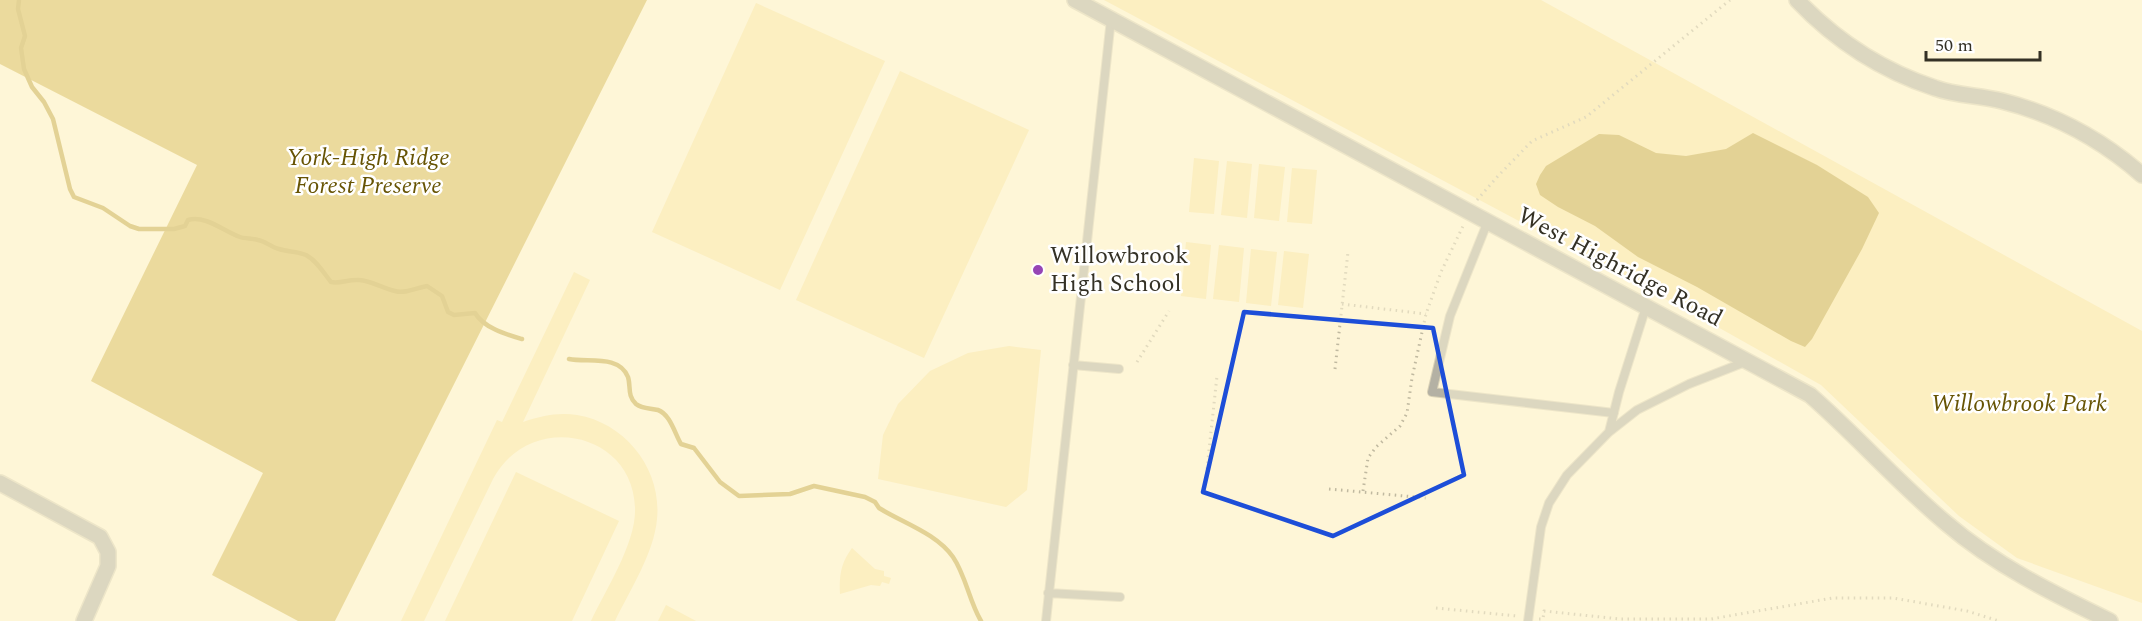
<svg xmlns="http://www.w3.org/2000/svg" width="2142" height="621" font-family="Spectral,serif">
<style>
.green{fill:#fae6a6}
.forest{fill:#d6b958}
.water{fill:#c4a745}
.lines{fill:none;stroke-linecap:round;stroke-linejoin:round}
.stream{stroke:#c4a745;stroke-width:4.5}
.lane-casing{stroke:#dad2b7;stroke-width:10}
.street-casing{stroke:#dad2b7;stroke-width:18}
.path{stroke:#c0b9a0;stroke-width:3;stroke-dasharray:1.5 4.5;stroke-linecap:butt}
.lane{stroke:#b4b1a4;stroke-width:8}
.street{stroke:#b4b1a4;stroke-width:15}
.marked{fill:none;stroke:#1d4ed8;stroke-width:4.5;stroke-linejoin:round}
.poi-dot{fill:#9645b5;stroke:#fff;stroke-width:2}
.labels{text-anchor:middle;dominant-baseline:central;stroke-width:5;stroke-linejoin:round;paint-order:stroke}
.park-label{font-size:24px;font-style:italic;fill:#675404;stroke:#fff}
.poi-label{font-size:24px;fill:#343125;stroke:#fff;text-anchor:start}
.street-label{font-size:24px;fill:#343125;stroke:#fff}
</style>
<rect width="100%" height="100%" fill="#fef5d7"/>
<path class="green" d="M 1104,0 L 1541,0 L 2142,331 L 2142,603 L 2017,558 L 1959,516 L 1821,385 L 1707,321 Z
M 756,3 L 885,61 L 780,290 L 652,232 Z
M 900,71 L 1029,130 L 924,358 L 796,300 Z
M 1194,158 L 1219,161 L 1214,214 L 1189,212 Z
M 1227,161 L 1252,164 L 1247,218 L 1221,215 Z
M 1259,164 L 1285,167 L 1279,221 L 1254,218 Z
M 1292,168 L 1317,170 L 1312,224 L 1287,222 Z
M 1186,242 L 1211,245 L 1206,299 L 1181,296 Z
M 1219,245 L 1244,248 L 1239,302 L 1213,299 Z
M 1251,249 L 1277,252 L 1271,306 L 1246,303 Z
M 1284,251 L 1309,254 L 1303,308 L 1278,305 Z
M 574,272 L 590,280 L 523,422 C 541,416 558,412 577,415 C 626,423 662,470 657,519 C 654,553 630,590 615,621 L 591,621 C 606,589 637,542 635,507 C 632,430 529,411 493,479 L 424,621 L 401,621 L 497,420 L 502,422 Z
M 1009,346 L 1041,350 L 1027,490 L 1006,507 L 878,479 L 883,435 L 898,404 L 930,371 L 968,353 Z
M 516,472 L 619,521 L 572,621 L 445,621 Z
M 852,548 L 875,569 L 884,571 L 884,576 L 891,578 L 889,584 L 882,582 L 880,586 L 871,585 L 840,594 C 839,575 841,563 852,548 Z
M 666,605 L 696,621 L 658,621 Z"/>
<path class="forest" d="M 0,0 L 647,0 L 335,621 L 298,621 L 212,575 L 263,473 L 91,381 L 197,165 L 0,64 Z"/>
<path class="water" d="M 1753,133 L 1817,165 L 1868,197 L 1879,213 L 1862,249 L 1812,339 L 1805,347 L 1791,341 L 1697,287 L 1638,257 L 1595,226 L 1558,207 L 1540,195 L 1536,184 L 1540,175 L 1546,166 L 1599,134 L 1619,135 L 1656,153 L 1686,156 L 1726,149 Z"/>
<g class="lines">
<path class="stream" d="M 19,0 L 18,9 L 25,36 L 21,48 L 24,69 L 32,87 L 44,102 L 53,119 L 70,189 L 74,197 L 103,208 L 130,226 L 139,229 L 174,229 L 185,226 L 188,220 C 206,215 223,231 240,237 C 245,239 252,238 258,240 C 265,241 271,247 279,249 C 288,252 297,251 306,255 C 317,261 323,272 331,282 C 341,284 348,279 359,280 C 372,281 382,288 395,291 C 405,294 416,288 427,286 L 442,296 L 448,312 L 454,315 L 475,313 C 484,328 505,334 522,339
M 569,359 C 587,363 619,354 628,377 C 631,386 627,396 636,404 C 642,409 651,408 658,410 C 670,414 675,434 681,444 L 694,448 L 720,482 L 739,496 L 790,494 L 814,486 L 865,497 L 875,502 L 879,508 C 903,523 936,533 953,557 C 966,576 969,601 981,621"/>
<g class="lane-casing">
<path id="lane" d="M 1488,221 L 1450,316 L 1432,392 L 1614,413
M 1073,365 L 1119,369
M 1609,432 L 1619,392 L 1646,307
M 1048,593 L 1120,597
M 1046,621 L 1111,19
M 1528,621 L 1541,527 L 1549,503 L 1567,475 L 1609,432 L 1637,410 L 1689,384 L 1745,362"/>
</g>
<g class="street-casing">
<path id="street" d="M 1075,0 L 1810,395 C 1857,436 1898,483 1946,523 C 1995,565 2052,593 2110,621
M 1797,0 C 1835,40 1883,71 1935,88 C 1957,96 1979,95 2002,101 C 2054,114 2102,140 2142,175
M 0,483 L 100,537 L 108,552 L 108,566 L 84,621"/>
</g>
<path class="path" d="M 1477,200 L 1498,176 L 1532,141 L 1586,117 L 1730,0
M 1342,304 L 1426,314
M 1137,362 L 1169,311
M 1335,369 L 1348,252
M 1207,469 L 1217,376
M 1329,489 L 1426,498
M 1363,491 L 1368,458 L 1376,447 L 1400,426 L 1407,413 L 1412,378 L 1426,314 L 1441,272 L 1464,224
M 1436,608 L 1517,616
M 1539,619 L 1543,619 L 1544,611 L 1620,619 L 1711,619 L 1833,598 L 1893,598 L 1967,611 L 1999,621"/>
<use href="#lane" class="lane"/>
<use href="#street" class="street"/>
</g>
<path d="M0 0H2142V621H0ZM 1244,312 L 1433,328 L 1464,475 L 1333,536 L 1203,492 Z" fill="#fef5d7" fill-opacity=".55" fill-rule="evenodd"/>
<path class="marked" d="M 1244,312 L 1433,328 L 1464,475 L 1333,536 L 1203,492 Z"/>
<circle class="poi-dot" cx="1038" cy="270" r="6"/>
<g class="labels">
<g class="park-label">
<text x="368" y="158">York-High Ridge<tspan x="368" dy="28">Forest Preserve</tspan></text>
<text x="2019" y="404">Willowbrook Park</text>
</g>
<g class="poi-label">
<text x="1050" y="256">Willowbrook<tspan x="1050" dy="28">High School</tspan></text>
</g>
<g class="street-label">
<text transform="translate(1620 267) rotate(28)">West Highridge Road</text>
</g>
</g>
<path d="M1926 51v9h114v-9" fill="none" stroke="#343125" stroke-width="3"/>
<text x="1935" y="51" font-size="18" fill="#343125" stroke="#ffffff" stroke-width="4.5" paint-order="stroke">50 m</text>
</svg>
